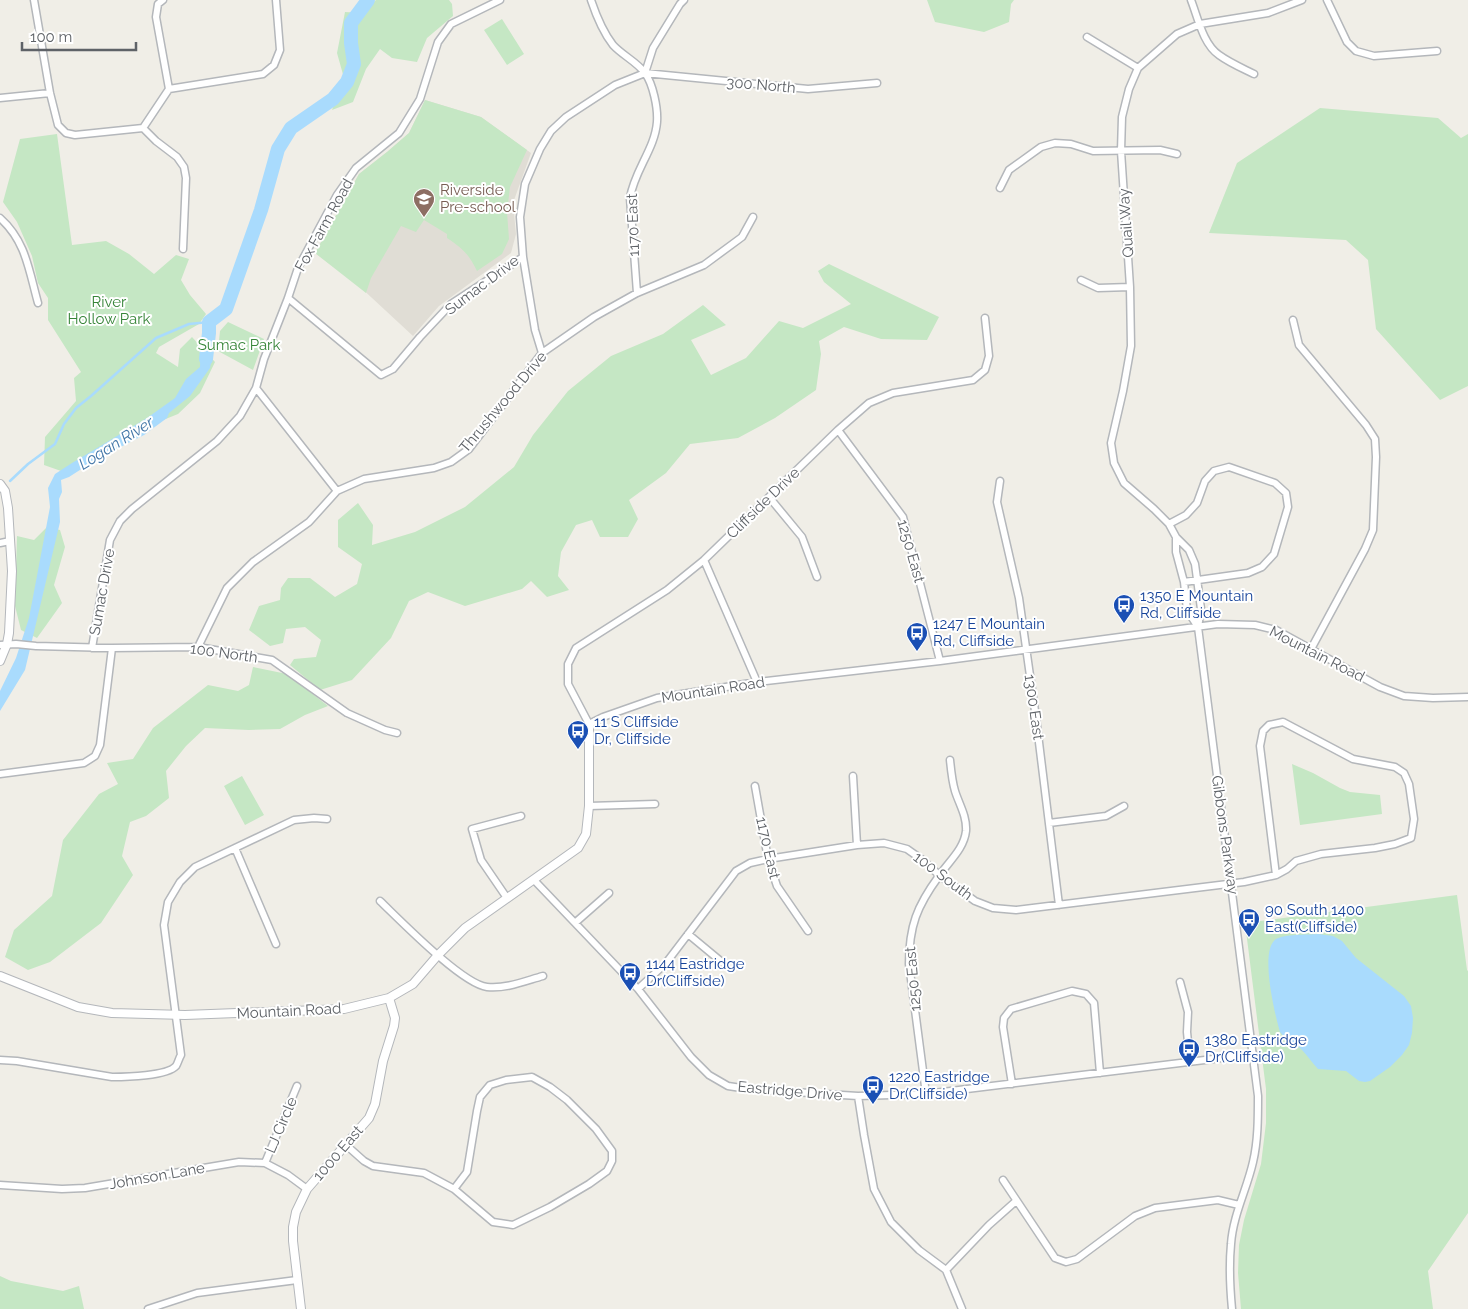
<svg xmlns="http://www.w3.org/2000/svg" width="1468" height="1309" font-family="Raleway,sans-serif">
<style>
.education{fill:#e0ddd5}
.green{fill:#c5e7c4}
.water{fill:#a9dbfd}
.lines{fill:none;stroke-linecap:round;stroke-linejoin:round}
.stream{stroke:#a9dbfd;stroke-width:2.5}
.river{stroke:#a9dbfd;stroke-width:14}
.minor-casing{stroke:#b4b7bb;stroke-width:9}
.tertiary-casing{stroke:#b4b7bb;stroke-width:10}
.minor{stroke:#fff;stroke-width:6}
.tertiary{stroke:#fff;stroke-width:8}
.labels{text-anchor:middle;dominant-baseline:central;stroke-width:4;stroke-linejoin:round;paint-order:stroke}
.street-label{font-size:15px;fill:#5e6267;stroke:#fff}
.education-label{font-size:15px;fill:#785e54;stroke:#fff;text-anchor:start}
.park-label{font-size:15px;fill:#378539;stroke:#fff}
.transit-label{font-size:15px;fill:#164399;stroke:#fff;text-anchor:start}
.water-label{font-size:16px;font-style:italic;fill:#4276a7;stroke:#fff}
</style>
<rect width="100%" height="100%" fill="#f0eee7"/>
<path class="education" d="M 425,100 L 481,117 L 531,153 L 513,203 L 516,234 L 511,253 L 439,306 L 413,336 L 358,285 L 315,253 L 359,174 L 387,152 L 409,133 Z"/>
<path class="green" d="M 376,0 L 449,0 L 452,4 L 453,16 L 427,38 L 417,62 L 392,58 L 380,49 L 366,69 L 353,102 L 332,110 L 344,78 L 337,53 L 345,12 L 362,13 Z
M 927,0 L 1014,0 L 1011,4 L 1009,22 L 984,32 L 935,22 Z
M 502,19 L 524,54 L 507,65 L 484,30 Z
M 425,100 L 481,117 L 527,150 L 510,187 L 507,212 L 509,239 L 502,254 L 477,271 C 469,254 462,248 447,238 L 447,234 L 424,220 L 416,232 L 401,226 L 371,278 L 366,293 L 315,253 L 359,174 L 387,152 L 409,133 Z
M 1320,108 L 1438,118 L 1461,138 L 1468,134 L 1468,386 L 1440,400 L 1376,329 L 1368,260 L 1346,240 L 1209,233 L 1237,163 Z
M 57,134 L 72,245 L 106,241 L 129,254 L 154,274 L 176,255 L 189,259 L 181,280 L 190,295 L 206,314 L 199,324 L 159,347 L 156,353 L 178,367 L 180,349 L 192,337 L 215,362 L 200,393 L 178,414 L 126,435 L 61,471 L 44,465 L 45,437 L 76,401 L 74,378 L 81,372 L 48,320 L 48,298 L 38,283 L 32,256 L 17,222 L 3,202 L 20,139 Z
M 829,264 L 939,317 L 927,340 L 881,339 L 844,327 L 819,341 L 821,354 L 816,390 L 775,418 L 738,438 L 690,444 L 666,473 L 629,500 L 638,519 L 628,537 L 600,537 L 592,520 L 576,525 L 561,552 L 558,576 L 569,590 L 547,597 L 531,581 L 522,589 L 465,606 L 428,592 L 409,601 L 391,638 L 352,680 L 320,690 L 290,665 L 294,659 L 316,657 L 321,640 L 305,627 L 286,629 L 283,643 L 270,646 L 249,630 L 259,606 L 280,600 L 281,588 L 288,578 L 310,578 L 335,597 L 357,584 L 362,564 L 338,547 L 338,520 L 358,503 L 373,525 L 372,545 L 415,532 L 465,507 L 514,467 L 533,435 L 568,391 L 611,356 L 663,334 L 703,305 L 726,325 L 691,340 L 711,375 L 746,358 L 779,321 L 803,328 L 851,304 L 824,282 L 818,271 Z
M 228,322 L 264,339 L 253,370 L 218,351 L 220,331 Z
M 47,527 L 60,530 L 65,547 L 54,585 L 62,603 L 37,638 L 21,630 L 15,606 L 17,536 L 34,540 Z
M 253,667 L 287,674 L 328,706 L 305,715 L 280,729 L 249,730 L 205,728 L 186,746 L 166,771 L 169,798 L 146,816 L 130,822 L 122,856 L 133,875 L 101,923 L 50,962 L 28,970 L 5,957 L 14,930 L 52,896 L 63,840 L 99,794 L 118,784 L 107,763 L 133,759 L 153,728 L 208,685 L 238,691 L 249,685 Z
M 1292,764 L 1313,773 L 1340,788 L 1350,792 L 1380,795 L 1382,814 L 1300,825 Z
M 242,776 L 264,815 L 245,825 L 224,786 Z
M 1457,895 L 1467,970 L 1468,971 L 1468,1213 L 1428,1271 L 1433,1309 L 1241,1309 L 1238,1273 L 1239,1245 L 1244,1220 L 1261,1164 L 1266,1123 L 1266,1089 L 1245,923 Z
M 0,1276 L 11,1281 L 63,1291 L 79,1286 L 84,1309 L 0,1309 Z"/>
<path class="water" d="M 201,337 L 214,343 L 210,368 L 190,396 L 169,413 L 167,418 L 144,435 L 97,459 L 69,477 L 61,480 L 62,492 L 59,499 L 60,522 L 25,670 L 0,711 L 0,691 L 16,658 L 29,618 L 50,507 L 48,488 L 55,474 L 72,463 L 147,418 L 175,398 L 186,379 L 200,367 Z
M 1318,934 L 1333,936 L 1342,941 L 1356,958 L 1404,996 L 1411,1006 L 1413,1018 L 1412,1033 L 1409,1045 L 1402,1055 L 1390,1067 L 1370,1081 L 1365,1082 L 1359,1081 L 1346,1071 L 1318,1069 C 1312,1063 1308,1056 1302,1050 C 1295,1043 1286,1040 1280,1032 C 1275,1015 1259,950 1276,939 C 1285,934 1306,935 1318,934 Z"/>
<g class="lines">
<path class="stream" d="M 10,481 L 28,464 L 55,444 L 64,424 L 76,408 L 91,396 L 156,338 L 189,324 L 209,322"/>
<path class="river" d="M 206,359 L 209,333 L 209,322 L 226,309 L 261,210 L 278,149 L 291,128 L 333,99 L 347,82 L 354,64 L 351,43 L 351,23 L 368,0"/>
<g class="minor-casing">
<path id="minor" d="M 34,0 L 50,93 L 58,125 L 66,133 L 75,135 L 143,128 L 156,141 L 177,157 L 184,167 L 186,178 L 183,249
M 163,0 L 158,4 L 156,17 L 169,89 L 263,74 L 274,65 L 280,50 L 276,0
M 591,0 C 596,15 603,32 613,45 C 622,55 637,62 645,73 C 653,84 658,108 657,122 C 655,149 634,171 630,198 L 637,293
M 1191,0 C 1198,18 1203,44 1219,55 C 1230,63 1242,68 1254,74
M 1327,0 L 1347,42 L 1356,51 L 1374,56 L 1437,51
M 1087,37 L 1138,68
M 645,73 L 653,48 L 680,4 L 684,0
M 0,98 L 50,93
M 143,128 L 169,89
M 1000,188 L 1009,170 L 1041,147 L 1055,143 L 1071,144 L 1093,151 L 1160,150 L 1177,154
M 0,218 C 26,241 29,271 38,303
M 1081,280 L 1098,288 L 1130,287
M 288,298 L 381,375 L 393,369 L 420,337 L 451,304 L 523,257
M 985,318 L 989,356 L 985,370 L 973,380 L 893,393 L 869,403 L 838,430 L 704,560 L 667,590 L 576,648 L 568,664 L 568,684 L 589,724 L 603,717 L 657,698 L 757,682 L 940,661 L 1218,624 L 1255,625 L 1276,630 L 1380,687 L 1404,696 L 1433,698 L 1468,697
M 1293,320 L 1299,345 L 1366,425 L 1375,439 L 1376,457 L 1373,530 L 1365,549 L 1311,649
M 542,353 L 535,330 L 523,257 L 520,217 L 525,184 L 540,149 L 551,131 L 566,117 L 615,85 L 645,73 L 808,89 L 877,83
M 256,388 L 337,491
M 838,430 L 903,517 L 940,661
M 1000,481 L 997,502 L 1019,598 L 1036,718 L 1059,905
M 769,497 L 802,537 L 817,577
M 1169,524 L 1186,515 L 1197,503 L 1205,481 L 1214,471 L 1229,467 L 1275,483 L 1286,493 L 1288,507 L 1274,554 L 1262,567 L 1248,573 L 1184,582
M 1176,537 L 1176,552 L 1184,582 L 1187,610 L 1198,627 L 1201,609 L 1195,564 L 1189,550 L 1176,537 L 1169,524 L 1154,509 L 1124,483 L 1114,463 L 1111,443 L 1123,391 L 1131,346 L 1130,287 L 1121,151 L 1122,117 L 1129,89 L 1138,68 L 1177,34 L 1200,24 L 1268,13 L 1302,0
M 0,543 L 10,541
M 704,560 L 757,682
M 1198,627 L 1258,1096 C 1258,1118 1258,1141 1253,1162 C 1247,1189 1233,1215 1231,1244 C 1229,1265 1230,1288 1232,1309
M 0,645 L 16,644 L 36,646 L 112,648 L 198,647 L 272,660 L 347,713 L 385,730 L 397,733
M 198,647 L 227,588 L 253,562 L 309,522 L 337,491 L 364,479 L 434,468 L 451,462 L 469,449 L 542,353 L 594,317 L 637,293 L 704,265 L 742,237 L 753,217
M 92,648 L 110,540 L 120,521 L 132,509 L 217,441 L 240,416 L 256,388 L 264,359 L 288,298 L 298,268 L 337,195 L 356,168 L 399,133 L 420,99 L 438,42 L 451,24 L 500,0
M 0,774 L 84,763 L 95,756 L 100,745 L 112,648
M 853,776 L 857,845
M 755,786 L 768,859 L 777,886 L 808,931
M 589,806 L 655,804
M 1049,823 L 1106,816 L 1124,806
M 235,848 L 276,944
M 534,880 L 638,989 L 691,1057 L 709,1075 L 728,1086 L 748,1089 L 858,1096 L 926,1094 L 1254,1054
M 507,898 L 481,860 L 472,829 L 521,816
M 380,901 C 400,920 462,984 487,987 C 506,989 525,981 543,976
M 576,922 L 609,893
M 688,934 L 723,963
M 1180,982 L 1188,1012 L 1187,1032 L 1190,1062
M 638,989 L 666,963 L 736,871 L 750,863 L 768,859 L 857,845 L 884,843 L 907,849 L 924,861 L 939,875 L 975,901 L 993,908 L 1016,910 L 1244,882 L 1276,875 L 1287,869 L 1296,861 L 1321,854 L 1375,848 L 1395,844 L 1411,838 L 1414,819 L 1409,784 L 1404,773 L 1395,767 L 1353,759 L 1283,722 L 1269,725 L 1263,731 L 1260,746 L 1276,875
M 0,1060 L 17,1061 L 112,1077 C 126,1077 167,1076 176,1066 C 178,1063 179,1058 181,1055 L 164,925 L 168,902 L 180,882 L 195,867 L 294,820 L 314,818 L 327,819
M 1012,1084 L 1003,1027 L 1004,1018 L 1011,1009 L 1072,991 L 1086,994 L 1094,1003 L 1100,1073
M 926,1094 L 909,964 C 909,926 917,906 939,876 C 949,861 964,849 966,831 C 967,816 959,804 955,791 C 952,781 951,770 950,760
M 858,1096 L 864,1135 L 874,1189 L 891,1222 L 919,1250 L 946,1270 L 962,1309
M 346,1145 L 364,1161 L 373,1166 L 424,1173 L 454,1189 L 493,1222 L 513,1225 L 550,1207 L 589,1184 L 607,1171 L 612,1161 L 612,1151 L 596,1129 L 567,1100 L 550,1087 L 532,1077 L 506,1080 L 490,1085 L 480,1097 L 477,1111 L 467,1172 L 454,1189
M 265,1163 L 297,1086
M 1003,1180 L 1055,1258 L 1066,1262 L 1077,1259 L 1135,1216 L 1155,1208 L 1218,1200 L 1239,1205
M 0,1185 L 62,1189 L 85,1188 L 239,1162 L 265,1163 L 288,1175 L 307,1189
M 946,1270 L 989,1225 L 1016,1201
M 148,1309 L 197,1293 L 297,1280"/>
</g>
<g class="tertiary-casing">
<path id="tertiary" d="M 0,484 L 5,491 L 8,508 L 12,571 L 9,633 L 7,644 L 0,661
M 0,976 L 78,1007 L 112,1013 L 185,1015 L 344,1009 L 389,998 L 413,984 L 438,955 L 465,928 L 578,848 L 586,834 L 589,806 L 589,724
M 301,1309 L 293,1241 L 293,1227 L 296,1212 L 307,1189 L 369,1118 L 375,1104 L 383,1061 L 394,1026 L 395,1018 L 389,998"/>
</g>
<use href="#minor" class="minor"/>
<use href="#tertiary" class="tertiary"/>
</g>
<defs>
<g id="school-pin" transform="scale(1.125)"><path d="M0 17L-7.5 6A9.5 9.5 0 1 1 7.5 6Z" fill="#8d6e63" stroke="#fff"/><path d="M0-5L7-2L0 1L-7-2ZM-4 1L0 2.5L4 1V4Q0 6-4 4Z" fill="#fff"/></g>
<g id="bus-pin" transform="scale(1.125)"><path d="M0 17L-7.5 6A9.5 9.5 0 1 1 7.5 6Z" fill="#1a4fb4" stroke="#fff"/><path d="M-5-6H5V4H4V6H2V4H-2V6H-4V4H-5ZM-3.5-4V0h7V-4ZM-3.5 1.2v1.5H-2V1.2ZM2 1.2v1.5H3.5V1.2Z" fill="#fff"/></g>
</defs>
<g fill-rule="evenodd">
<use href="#school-pin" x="424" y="199"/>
<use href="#bus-pin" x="1124" y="605"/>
<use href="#bus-pin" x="917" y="633"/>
<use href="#bus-pin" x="578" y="731"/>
<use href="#bus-pin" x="1249" y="919"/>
<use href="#bus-pin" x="630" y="973"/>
<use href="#bus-pin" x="1189" y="1049"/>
<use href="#bus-pin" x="873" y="1086"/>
</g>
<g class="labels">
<g class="street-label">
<text transform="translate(761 85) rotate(5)">300 North</text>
<text transform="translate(1126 223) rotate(-94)">Quail Way</text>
<text transform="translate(324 225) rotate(-61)">Fox Farm Road</text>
<text transform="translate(633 225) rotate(-92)">1170 East</text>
<text transform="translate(482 285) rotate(-37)">Sumac Drive</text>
<text transform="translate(503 402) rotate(-50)">Thrushwood Drive</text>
<text transform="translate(763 503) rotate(-44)">Cliffside Drive</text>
<text transform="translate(911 551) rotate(74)">1250 East</text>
<text transform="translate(102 592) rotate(-80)">Sumac Drive</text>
<text transform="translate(224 653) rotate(8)">100 North</text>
<text transform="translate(1317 654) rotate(27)">Mountain Road</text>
<text transform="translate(713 690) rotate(-9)">Mountain Road</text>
<text transform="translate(1034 707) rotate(82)">1300 East</text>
<text transform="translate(1225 835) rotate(82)">Gibbons Parkway</text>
<text transform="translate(768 848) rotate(77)">1170 East</text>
<text transform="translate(943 876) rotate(37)">100 South</text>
<text transform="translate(913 979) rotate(-95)">1250 East</text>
<text transform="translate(289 1011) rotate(-3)">Mountain Road</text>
<text transform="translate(790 1091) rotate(5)">Eastridge Drive</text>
<text transform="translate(281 1125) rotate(-67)">LJ Circle</text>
<text transform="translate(338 1153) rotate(-49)">1000 East</text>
<text transform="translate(157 1176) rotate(-10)">Johnson Lane</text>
</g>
<g class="education-label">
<text x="440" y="190">Riverside<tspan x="440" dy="17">Pre-school</tspan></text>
</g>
<g class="park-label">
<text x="109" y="302">River<tspan x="109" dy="17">Hollow Park</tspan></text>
<text x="239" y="345">Sumac Park</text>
</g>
<g class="transit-label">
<text x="1140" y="596">1350 E Mountain<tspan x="1140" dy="17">Rd, Cliffside</tspan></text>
<text x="933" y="624">1247 E Mountain<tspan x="933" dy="17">Rd, Cliffside</tspan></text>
<text x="594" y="722">11 S Cliffside<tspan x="594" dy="17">Dr, Cliffside</tspan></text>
<text x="1265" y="910">90 South 1400<tspan x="1265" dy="17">East(Cliffside)</tspan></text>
<text x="646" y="964">1144 Eastridge<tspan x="646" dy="17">Dr(Cliffside)</tspan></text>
<text x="1205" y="1040">1380 Eastridge<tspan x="1205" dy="17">Dr(Cliffside)</tspan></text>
<text x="889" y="1077">1220 Eastridge<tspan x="889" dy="17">Dr(Cliffside)</tspan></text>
</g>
<g class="water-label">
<text transform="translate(116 443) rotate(-32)">Logan River</text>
</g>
</g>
<path d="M22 42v8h114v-8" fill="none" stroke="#5e6267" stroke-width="2.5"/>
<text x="30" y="42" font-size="15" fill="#5e6267" stroke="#ffffff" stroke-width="4" paint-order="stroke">100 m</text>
</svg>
